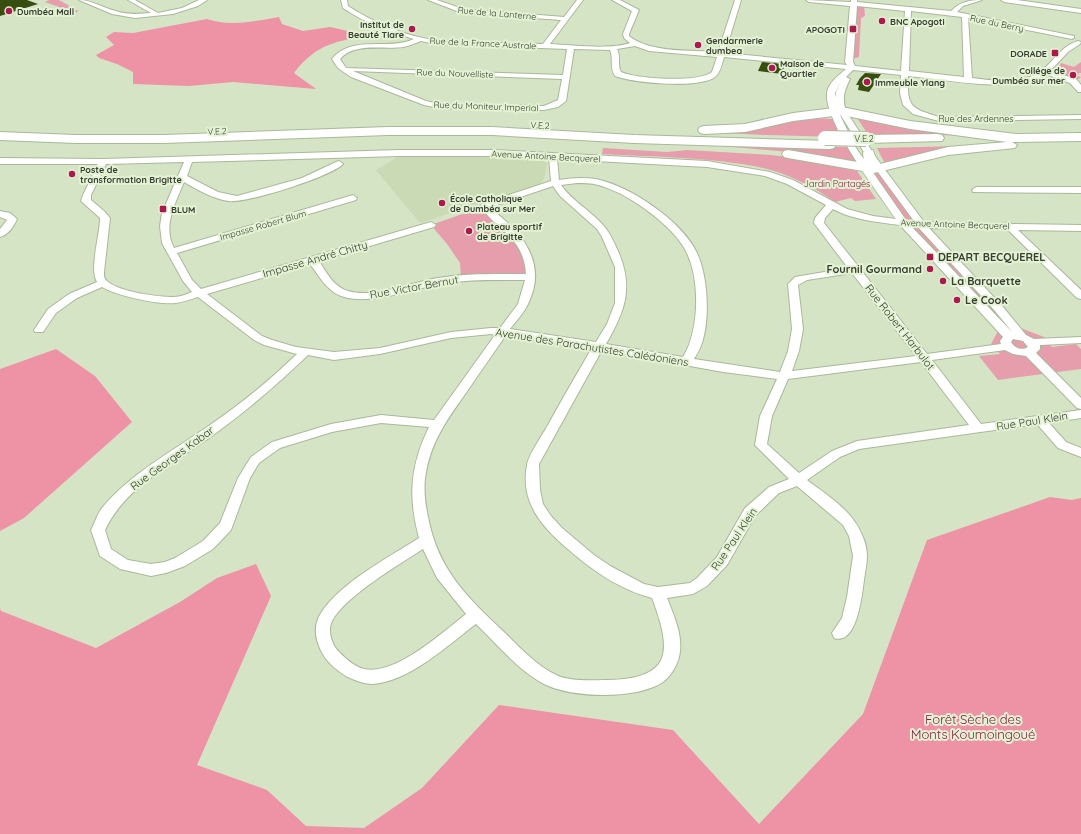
<svg xmlns="http://www.w3.org/2000/svg" width="1081" height="834" font-family="Quicksand,sans-serif">
<style>
.built{fill:#c9dab5}
.green{fill:#e69eac}
.forest{fill:#ee92a5}
.building{fill:#384e10}
.lines{fill:none;stroke-linecap:round;stroke-linejoin:round}
.minor-casing{stroke:#aab89a;stroke-width:2}
.highway-casing{stroke:#aab89a;stroke-width:2}
.minor{fill:#fff;fill-rule:evenodd}
.highway{fill:#fff;fill-rule:evenodd}
.highway-bridge-casing{stroke:#aab89a;stroke-width:16;stroke-linecap:butt}
.highway-bridge{stroke:#fff;stroke-width:14}
.poi-dot{fill:#ab194f;stroke:#e3f2d3;stroke-width:1.5}
.labels{text-anchor:middle;dominant-baseline:central;stroke-width:4;stroke-linejoin:round;paint-order:stroke}
.far-poi-label{font-size:9px;font-weight:bold;fill:#383e32;stroke:#e3f2d3;text-anchor:start}
.far-street-label{font-size:9px;fill:#383e32;stroke:#e3f2d3}
.far-park-label{font-size:9px;fill:#871c40;stroke:#e3f2d3}
.poi-label{font-size:11px;font-weight:bold;fill:#383e32;stroke:#e3f2d3;text-anchor:start}
.street-label{font-size:11px;fill:#383e32;stroke:#e3f2d3}
.near-park-label{font-size:13px;fill:#871c40;stroke:#e3f2d3}
</style>
<rect width="100%" height="100%" fill="#d6e4c6"/>
<path class="built" d="M 486,155 L 544,160 L 547,164 L 544,179 L 540,184 L 420,223 L 376,170 L 399,156 Z"/>
<path class="green" d="M 49,0 L 59,0 L 78,11 L 76,13 L 45,2 Z
M 854,5 L 864,5 L 865,16 L 861,18 L 859,57 L 849,60 Z
M 1081,62 L 1081,73 L 1079,73 L 1078,76 L 1081,77 L 1079,79 L 1073,79 L 1056,72 L 1061,63 L 1074,67 Z
M 860,117 L 973,135 L 869,136 L 857,118 Z
M 814,118 L 833,119 L 842,137 L 766,135 L 723,133 Z
M 721,146 L 848,147 L 857,161 L 857,163 L 789,152 Z
M 961,146 L 891,163 L 884,162 L 877,148 Z
M 603,148 L 667,152 L 687,150 L 771,155 L 804,159 L 857,171 L 876,199 L 855,201 L 851,198 L 835,202 C 814,187 789,174 763,168 C 712,157 654,157 602,154 Z
M 879,168 L 921,225 L 1018,327 L 1044,337 L 1052,347 L 1076,344 L 1081,349 L 1081,369 L 998,380 L 979,356 L 1000,354 L 991,344 L 999,329 L 928,251 L 869,169 Z
M 485,206 L 521,242 L 531,277 L 461,278 L 460,263 L 447,244 L 431,225 Z"/>
<path class="forest" d="M 279,17 L 282,24 L 303,31 L 330,27 L 370,36 C 337,40 315,45 294,73 L 316,89 L 233,82 L 189,86 L 133,84 L 133,72 L 117,64 L 99,58 L 96,55 L 114,45 L 106,37 L 114,32 L 133,33 L 207,19 C 230,27 256,21 279,17 Z
M 56,349 L 95,376 L 132,422 L 24,518 L 0,531 L 0,369 Z
M 1050,497 L 1072,500 L 1081,498 L 1081,834 L 0,834 L 0,608 L 1,611 L 96,648 L 180,602 L 217,578 L 256,564 L 271,596 L 197,765 L 267,790 L 306,826 L 364,828 L 422,788 L 499,705 L 673,730 L 759,824 L 863,714 L 927,540 Z"/>
<path class="building" d="M 0,0 L 27,0 L 38,4 L 0,16 Z
M 762,62 L 785,64 L 782,74 L 758,71 Z
M 865,73 L 881,74 L 869,92 L 858,90 L 859,85 L 856,85 L 860,78 Z"/>
<g class="lines">
<g class="minor-casing">
<path id="minor" d="M 79,0 C 92,0 103,8 116,11 C 127,15 140,14 151,13 L 128,0 L 135,0 L 158,13 L 182,8 L 199,0 L 207,0 L 198,6 L 173,14 L 135,18 L 112,14 Z
M 341,0 L 347,0 L 348,6 C 373,22 406,37 436,40 C 471,43 508,43 543,44 L 561,20 L 462,13 L 428,0 L 437,0 L 463,9 L 564,17 L 577,0 L 583,0 L 550,44 C 573,45 609,50 630,43 L 624,38 L 623,34 L 632,11 L 612,0 L 620,0 L 639,10 L 629,34 L 629,36 C 650,53 691,50 718,52 L 735,0 L 741,0 L 725,53 L 847,65 L 845,62 L 850,6 L 809,2 L 806,0 L 851,2 L 851,0 L 857,0 L 857,2 L 951,11 C 960,2 969,0 982,0 L 963,6 L 957,12 L 1074,36 L 1074,38 L 1072,39 L 968,18 L 972,78 C 998,81 1027,86 1047,66 C 1057,56 1064,45 1078,41 L 1081,42 L 1080,44 L 1068,52 L 1050,71 L 1076,79 L 1081,85 L 1081,92 L 1078,92 L 1070,83 L 1046,74 C 1017,95 944,79 908,76 C 907,107 910,108 939,117 L 1081,115 L 1081,119 L 939,121 L 913,114 L 903,105 L 900,93 L 901,75 L 853,70 L 846,77 L 850,79 C 844,91 842,98 846,111 L 877,159 L 924,222 L 1004,224 L 1008,222 L 1012,224 L 1081,225 L 1081,231 L 1018,230 L 1081,290 L 1081,299 L 1077,298 L 1007,229 L 929,228 L 1003,307 L 1026,335 L 1034,339 L 1081,337 L 1081,343 L 1040,345 L 1040,349 L 1036,353 L 1081,398 L 1081,409 L 1077,408 L 1026,356 L 1013,354 L 1005,350 L 932,360 L 981,424 L 1081,410 L 1081,418 L 1049,423 L 1066,442 L 1081,448 L 1081,457 L 1058,448 L 1037,424 L 859,449 L 840,457 L 807,480 C 828,496 852,510 862,535 C 865,541 867,550 867,556 C 867,564 865,572 864,580 C 862,595 857,646 834,638 L 832,633 L 842,618 L 847,597 L 853,556 L 849,536 L 843,525 L 797,486 L 779,493 L 755,516 L 727,565 L 707,586 L 693,594 L 667,598 C 674,616 684,637 679,657 C 677,666 670,677 663,682 C 636,700 572,698 544,684 C 518,670 497,644 476,624 C 448,645 409,682 372,684 C 364,684 354,680 346,676 C 338,671 329,664 324,656 C 316,643 312,627 321,613 C 340,583 389,557 419,538 C 408,497 410,466 429,427 L 381,423 L 332,432 L 280,448 L 259,463 L 250,478 L 231,530 L 213,549 L 185,566 L 166,573 L 151,576 L 120,569 L 100,556 L 91,530 C 95,523 97,514 102,508 C 131,473 173,451 210,425 C 241,404 270,380 297,354 L 264,345 L 254,340 L 198,297 C 191,299 183,302 176,303 C 159,305 117,296 102,287 L 77,298 L 56,313 L 43,332 L 35,332 L 34,330 L 48,309 L 69,294 L 97,282 C 89,269 100,235 100,218 L 81,201 L 83,195 L 98,164 L 0,164 L 0,158 L 103,159 L 399,150 L 493,150 L 707,161 L 770,172 L 793,180 L 847,209 L 873,216 L 896,219 C 879,194 824,122 827,93 C 828,83 839,75 846,69 L 724,57 C 722,63 721,72 715,77 C 699,89 634,83 615,76 C 609,67 614,59 610,50 L 574,49 L 566,101 L 558,107 L 544,110 L 439,108 L 424,105 L 351,77 L 338,68 L 332,59 C 352,34 388,51 414,39 C 389,32 365,23 343,8 ZM 857,6 L 905,11 L 901,71 L 855,66 L 853,62 ZM 911,11 L 962,17 L 964,77 L 909,71 ZM 421,41 L 435,44 L 567,49 L 563,75 L 346,68 L 340,59 C 355,42 383,50 403,47 C 409,46 415,43 421,41 ZM 635,46 L 649,51 L 717,57 L 712,72 C 698,83 637,79 621,72 C 617,65 621,57 617,49 ZM 353,71 L 562,79 L 558,100 L 544,106 L 439,104 L 426,101 ZM 841,81 L 836,92 L 836,98 L 835,93 ZM 838,111 L 869,160 L 914,221 L 906,220 L 856,148 ZM 399,156 L 493,156 L 549,158 L 551,181 L 482,204 L 480,206 C 498,231 524,238 526,274 C 496,274 467,273 438,278 C 412,282 374,299 348,291 C 334,287 326,272 319,261 L 434,227 L 436,225 L 431,222 L 201,289 L 192,280 L 177,253 L 356,200 L 357,198 L 353,195 L 174,248 C 162,226 176,202 184,182 C 198,190 213,199 229,201 C 246,204 332,176 343,164 L 339,161 L 336,162 L 302,178 L 237,196 L 218,192 L 187,176 L 192,162 ZM 557,159 L 707,167 L 765,176 L 787,184 L 826,205 L 815,218 L 814,223 L 848,268 L 795,277 L 788,284 L 792,329 L 788,351 L 780,372 L 694,359 C 697,354 700,349 702,343 C 710,318 708,277 697,253 C 682,221 630,186 596,179 C 584,177 571,178 559,180 ZM 184,162 L 162,213 L 160,226 L 162,243 L 183,281 L 192,292 C 187,294 180,297 174,297 C 158,297 119,292 107,281 C 104,279 104,276 104,272 L 110,218 L 104,211 L 91,200 L 91,195 L 106,164 ZM 577,183 C 584,183 591,183 598,185 C 626,192 668,222 683,246 C 701,274 700,330 683,357 L 606,344 C 625,311 634,288 618,251 C 614,242 610,233 603,225 C 590,210 572,201 561,185 ZM 553,186 L 560,196 L 597,229 L 602,237 L 615,267 L 615,303 L 607,324 L 596,342 L 510,329 C 516,321 524,313 528,304 C 542,276 534,250 513,228 C 506,221 498,215 491,207 ZM 833,209 C 853,220 877,222 900,225 L 1003,337 L 1000,341 L 1001,344 L 927,354 L 824,223 L 825,218 ZM 912,227 L 918,227 L 995,311 L 1013,333 ZM 310,264 C 319,276 327,291 341,296 C 372,307 415,287 446,283 C 472,279 499,280 525,280 L 518,304 L 500,328 L 491,328 L 451,332 L 380,348 L 334,352 L 296,347 L 272,340 L 262,336 L 207,294 ZM 852,273 L 916,356 L 792,371 L 799,351 L 803,329 L 798,285 L 807,280 ZM 491,334 L 495,335 L 434,420 L 381,415 L 331,424 L 272,442 L 251,457 L 238,478 L 220,523 L 203,541 L 175,558 L 165,562 L 151,564 L 128,560 L 111,549 L 105,530 C 127,483 181,460 220,430 C 251,407 280,382 308,355 L 334,360 L 380,354 L 451,338 ZM 506,335 L 592,348 C 577,374 562,399 548,425 C 543,434 528,456 527,465 C 520,503 542,527 569,550 C 593,571 621,590 652,598 C 672,651 673,679 607,680 C 591,680 571,682 556,675 C 536,665 520,648 505,633 C 467,597 438,570 428,517 C 425,503 423,487 426,472 C 432,439 449,417 468,390 C 480,372 493,354 506,335 ZM 1013,339 L 1023,341 L 1028,347 C 1022,351 1014,348 1011,342 ZM 602,350 L 723,372 L 777,379 L 760,416 L 755,445 L 789,479 L 769,487 L 745,508 L 717,557 L 697,578 L 690,583 L 658,587 L 644,584 L 612,567 L 594,555 L 562,528 L 551,516 L 543,504 L 540,490 L 539,464 ZM 921,362 L 969,425 L 857,441 L 832,451 L 799,473 L 767,444 L 772,416 L 788,379 ZM 423,549 L 437,578 L 466,614 C 443,632 395,676 364,669 C 355,667 346,659 339,652 C 332,645 327,631 332,621 C 344,597 400,564 423,549 Z
M 1001,0 L 1017,0 L 1081,9 L 1081,13 L 1004,2 Z
M 976,187 L 1081,187 L 1081,193 L 973,192 L 972,190 Z
M 0,211 L 10,213 L 17,219 C 14,226 8,235 0,237 L 0,229 L 7,220 L 0,217 Z"/>
</g>
<g class="highway-casing">
<path id="highway" d="M 842,107 L 910,121 L 1016,134 L 1081,133 L 1081,141 L 1012,142 L 1017,145 L 1015,148 L 948,155 L 874,173 L 788,158 L 784,157 L 782,154 L 784,151 L 788,150 L 863,163 L 864,162 L 863,153 L 865,150 L 873,150 L 877,163 L 876,165 L 948,147 L 1007,142 L 910,129 L 842,115 L 793,121 L 745,132 L 704,134 L 700,133 L 698,130 L 700,127 L 704,126 L 745,124 L 793,113 Z
M 388,127 L 492,127 L 634,135 L 830,141 L 834,142 L 836,145 L 834,148 L 830,149 L 634,143 L 492,135 L 388,135 L 164,143 L 76,143 L 0,140 L 0,132 L 76,135 L 164,135 Z
M 938,134 L 942,135 L 944,138 L 942,141 L 866,143 L 862,142 L 860,139 L 862,136 L 866,135 Z"/>
</g>
<use href="#minor" class="minor"/>
<use href="#highway" class="highway"/>
<g class="highway-bridge-casing">
<path id="highway-bridge" d="M 825,138 L 866,139"/>
</g>
<use href="#highway-bridge" class="highway-bridge"/>
</g>
<g class="poi-dot">
<circle cx="9" cy="11" r="4"/>
<circle cx="882" cy="21" r="4"/>
<circle cx="412" cy="29" r="4"/>
<rect x="849" y="25" width="8" height="8" rx="2"/>
<circle cx="698" cy="45" r="4"/>
<rect x="1051" y="49" width="8" height="8" rx="2"/>
<circle cx="772" cy="68" r="4"/>
<circle cx="1073" cy="75" r="4"/>
<circle cx="867" cy="82" r="4"/>
<circle cx="72" cy="174" r="4"/>
<circle cx="442" cy="203" r="4"/>
<rect x="159" y="205" width="8" height="8" rx="2"/>
<circle cx="469" cy="231" r="4"/>
<rect x="926" y="253" width="8" height="8" rx="2"/>
<circle cx="930" cy="269" r="4"/>
<circle cx="943" cy="281" r="4"/>
<circle cx="957" cy="300" r="4"/>
</g>
<g class="labels">
<g class="far-poi-label">
<text x="17" y="11">Dumbéa Mall</text>
<text x="890" y="21">BNC Apogoti</text>
<text x="404" y="24" text-anchor="end">Institut de<tspan x="404" dy="10">Beauté Tiare</tspan></text>
<text x="845" y="29" text-anchor="end">APOGOTI</text>
<text x="706" y="40">Gendarmerie<tspan x="706" dy="10">dumbea</tspan></text>
<text x="1047" y="53" text-anchor="end">DORADE</text>
<text x="780" y="63">Maison de<tspan x="780" dy="10">Quartier</tspan></text>
<text x="1065" y="70" text-anchor="end">Collége de<tspan x="1065" dy="10">Dumbéa sur mer</tspan></text>
<text x="875" y="82">Immeuble Ylang</text>
<text x="80" y="169">Poste de<tspan x="80" dy="10">transformation Brigitte</tspan></text>
<text x="450" y="198">École Catholique<tspan x="450" dy="10">de Dumbéa sur Mer</tspan></text>
<text x="171" y="209">BLUM</text>
<text x="477" y="226">Plateau sportif<tspan x="477" dy="10">de Brigitte</tspan></text>
</g>
<g class="far-street-label">
<text transform="translate(497 13) rotate(5)">Rue de la Lanterne</text>
<text transform="translate(997 23) rotate(12)">Rue du Berry</text>
<text transform="translate(483 43) rotate(3)">Rue de la France Australe</text>
<text transform="translate(455 73) rotate(2)">Rue du Nouvelliste</text>
<text transform="translate(486 106) rotate(2)">Rue du Moniteur Imperial</text>
<text x="976" y="118">Rue des Ardennes</text>
<text transform="translate(540 125) rotate(3)">V.E.2</text>
<text transform="translate(217 131) rotate(-2)">V.E.2</text>
<text x="864" y="138">V.E.2</text>
<text transform="translate(546 156) rotate(3)">Avenue Antoine Becquerel</text>
<text transform="translate(955 224) rotate(2)">Avenue Antoine Becquerel</text>
<text transform="translate(263 225) rotate(-16)">Impasse Robert Blum</text>
</g>
<g class="far-park-label">
<text x="837" y="183">Jardin Partagés</text>
</g>
<g class="poi-label">
<text x="938" y="257">DEPART BECQUEREL</text>
<text x="922" y="269" text-anchor="end">Fournil Gourmand</text>
<text x="951" y="281">La Barquette</text>
<text x="965" y="300">Le Cook</text>
</g>
<g class="street-label">
<text transform="translate(315 259) rotate(-16)">Impasse André Chitty</text>
<text transform="translate(414 287) rotate(-10)">Rue Victor Bernut</text>
<text transform="translate(900 327) rotate(52)">Rue Robert Harbulot</text>
<text transform="translate(592 347) rotate(9)">Avenue des Parachutistes Calédoniens</text>
<text transform="translate(1032 421) rotate(-9)">Rue Paul Klein</text>
<text transform="translate(172 458) rotate(-36)">Rue Georges Kabar</text>
<text transform="translate(734 539) rotate(-56)">Rue Paul Klein</text>
</g>
<g class="near-park-label">
<text x="973" y="719">Forêt Sèche des<tspan x="973" dy="15">Monts Koumoingoué</tspan></text>
</g>
</g>
</svg>
